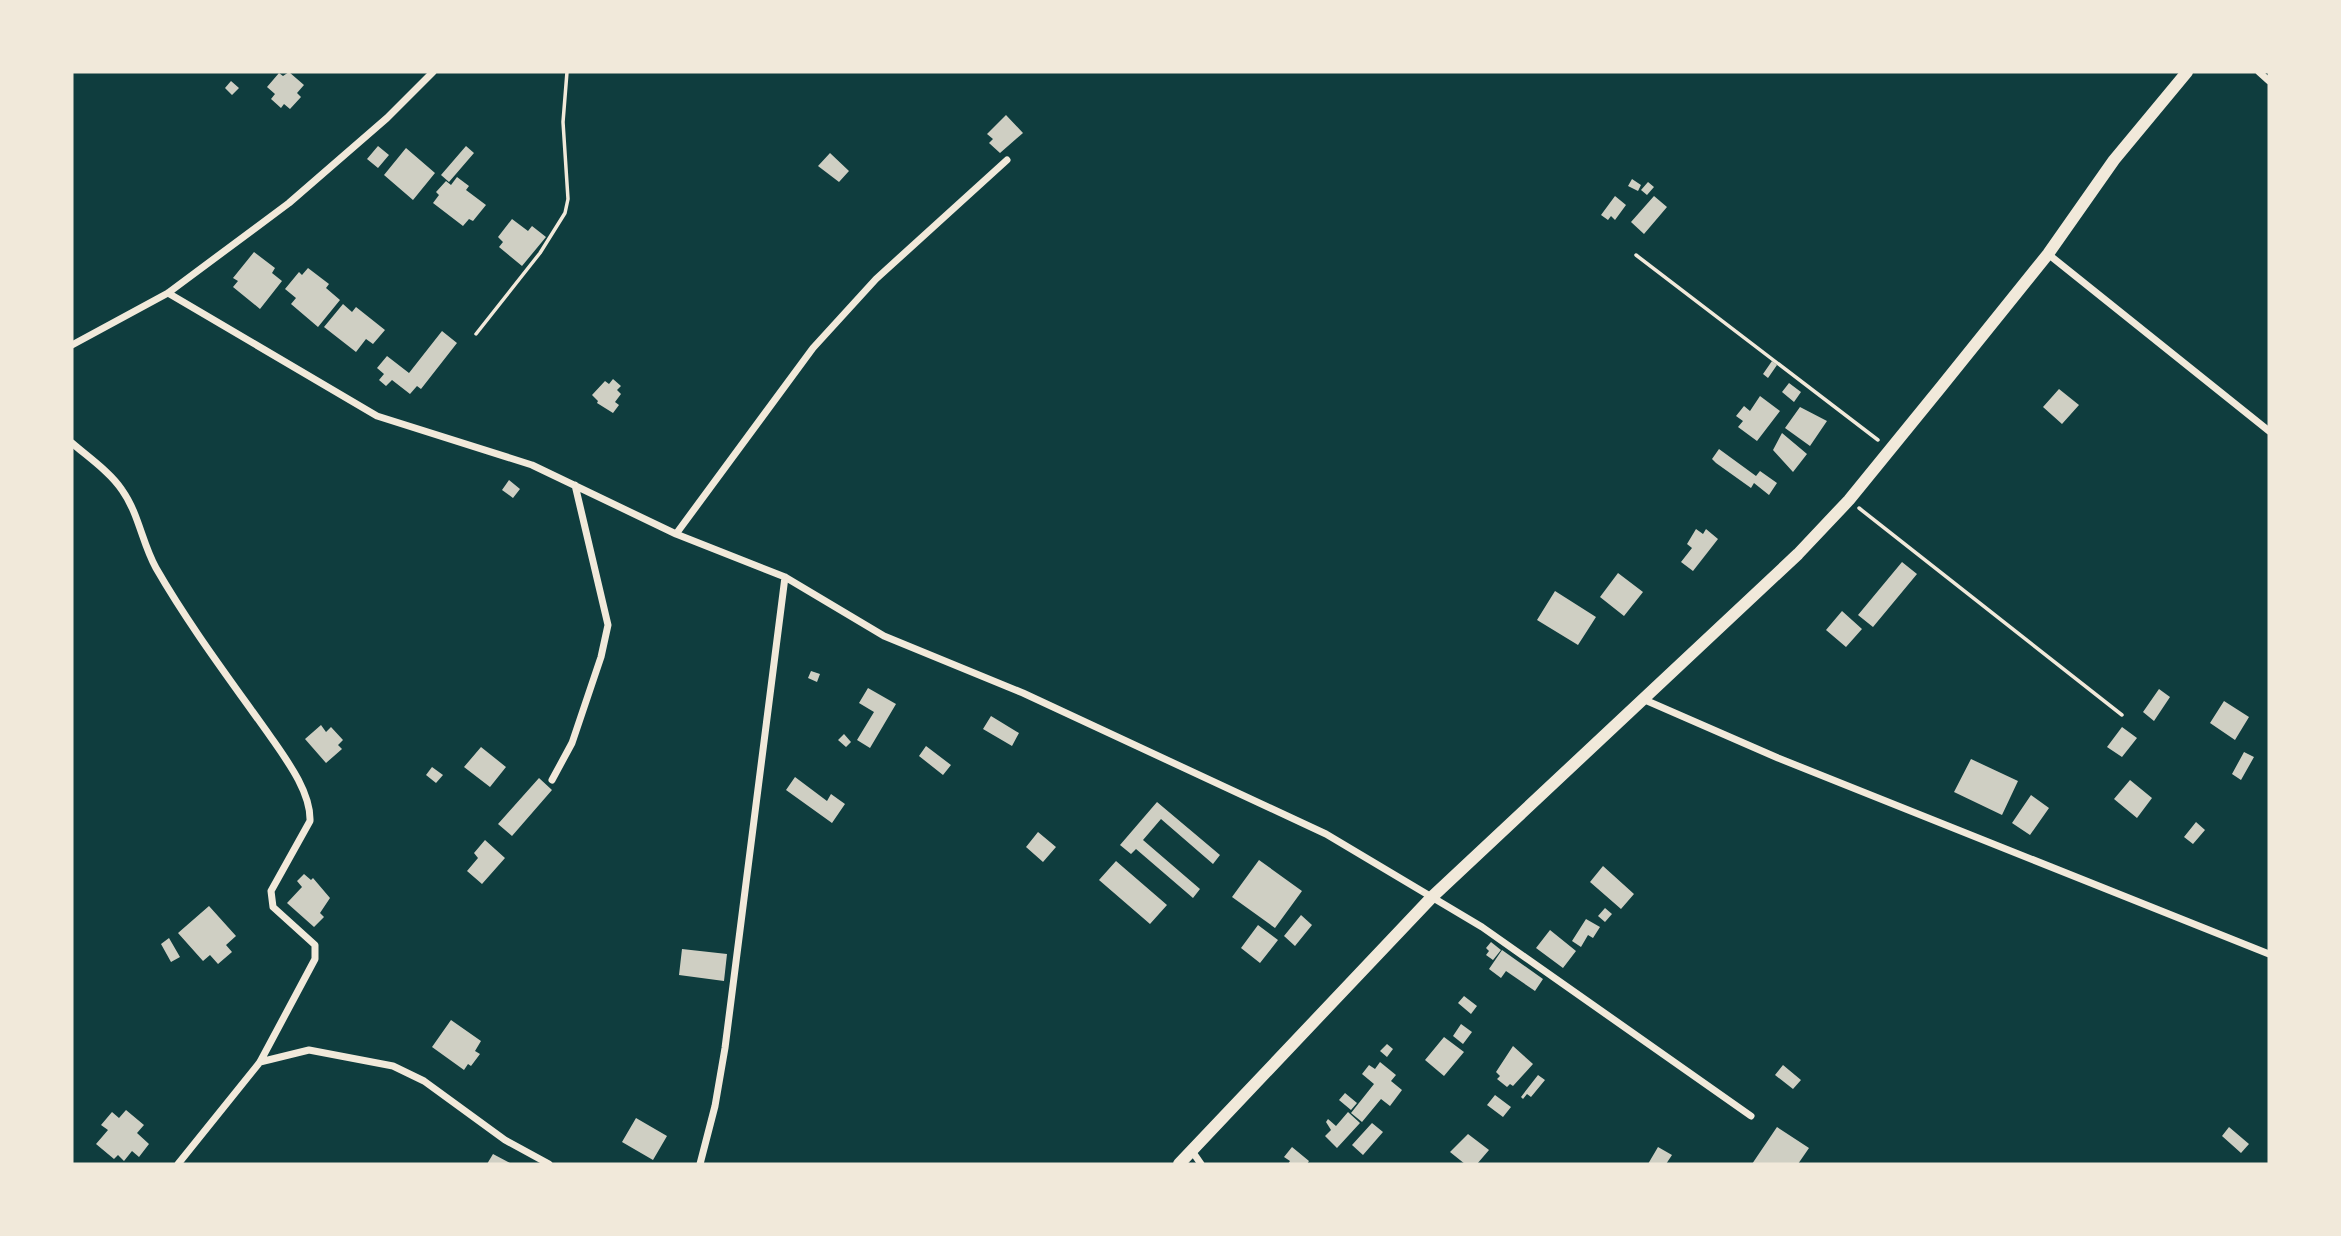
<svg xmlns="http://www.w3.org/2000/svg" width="2341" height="1236" font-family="Helvetica,sans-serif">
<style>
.building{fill:#cfcfc3}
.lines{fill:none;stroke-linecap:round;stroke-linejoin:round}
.path{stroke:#f1e9da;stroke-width:3.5}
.minor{stroke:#f1e9da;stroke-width:7}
.tertiary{stroke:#f1e9da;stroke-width:12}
</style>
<rect width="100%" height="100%" fill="#0f3d3e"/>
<path class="building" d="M 289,72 L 304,85 L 297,93 L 301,97 L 290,109 L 284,104 L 281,108 L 271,99 L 275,94 L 267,87 L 279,73 L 283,76 Z
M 231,81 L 239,88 L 232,95 L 225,88 Z
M 1006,115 L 1023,133 L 1000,153 L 989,143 L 993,139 L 987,134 Z
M 378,146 L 389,155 L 378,168 L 367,159 Z
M 466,146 L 474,153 L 449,182 L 441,175 Z
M 406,148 L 435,173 L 413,200 L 384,175 Z
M 830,153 L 849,171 L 839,182 L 818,166 Z
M 457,177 L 469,186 L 466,190 L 486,205 L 473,221 L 469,219 L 463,226 L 433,203 L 439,195 L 436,192 L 446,181 L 451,185 Z
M 1632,179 L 1641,185 L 1638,191 L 1628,186 Z
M 1648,182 L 1654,187 L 1647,195 L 1641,190 Z
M 1615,196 L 1626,205 L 1615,220 L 1611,216 L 1608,220 L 1601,215 Z
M 1654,196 L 1667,207 L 1644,234 L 1631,222 Z
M 512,219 L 528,231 L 532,226 L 546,237 L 522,266 L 499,247 L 503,242 L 498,237 Z
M 254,252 L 275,268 L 272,273 L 282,281 L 260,309 L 233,287 L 238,281 L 233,278 Z
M 308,268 L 329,284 L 326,288 L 340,300 L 318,327 L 291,304 L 296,298 L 285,289 L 299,272 L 302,275 Z
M 343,304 L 352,312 L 356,307 L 385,330 L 373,344 L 366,339 L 356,352 L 324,327 Z
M 442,331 L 457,343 L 421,389 L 417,386 L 410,394 L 392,380 L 386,386 L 379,380 L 384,374 L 377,368 L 387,356 L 409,373 Z
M 1772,361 L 1777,365 L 1768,378 L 1763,374 Z
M 613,379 L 621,386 L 617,390 L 621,394 L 615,402 L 619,405 L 613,413 L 597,403 L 598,401 L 592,395 L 605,381 L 609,384 Z
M 1789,383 L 1801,392 L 1794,402 L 1782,392 Z
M 2059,389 L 2079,405 L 2062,424 L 2043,407 Z
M 1760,396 L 1780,411 L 1757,441 L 1738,427 L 1743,421 L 1736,416 L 1744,406 L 1750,411 Z
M 1800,407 L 1827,421 L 1810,446 L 1785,428 Z
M 1782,433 L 1807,454 L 1793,472 L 1773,450 Z
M 1719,449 L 1756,476 L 1760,471 L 1777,483 L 1769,495 L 1754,483 L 1751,488 L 1716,463 L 1712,459 Z
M 509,480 L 520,489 L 513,498 L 502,490 Z
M 1696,529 L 1703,534 L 1706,529 L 1718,539 L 1693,571 L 1681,562 L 1692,548 L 1687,544 Z
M 1902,562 L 1917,574 L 1873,627 L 1858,615 Z
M 1618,573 L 1643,592 L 1624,616 L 1600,597 Z
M 1555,591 L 1596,617 L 1578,645 L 1537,620 Z
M 1842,611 L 1862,629 L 1846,647 L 1826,630 Z
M 811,671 L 820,674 L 817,682 L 808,678 Z
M 868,688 L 896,704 L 870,748 L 857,740 L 874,712 L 859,703 Z
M 2159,689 L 2170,697 L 2154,721 L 2143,712 Z
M 2224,701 L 2249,717 L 2235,740 L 2210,723 Z
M 991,716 L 1019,733 L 1012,746 L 983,729 Z
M 321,725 L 326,732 L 331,727 L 343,740 L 338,745 L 342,749 L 326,763 L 305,739 Z
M 2122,727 L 2137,738 L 2122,757 L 2107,747 Z
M 844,734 L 851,742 L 846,747 L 838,740 Z
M 926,746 L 951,765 L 943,775 L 919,756 Z
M 481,747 L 506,767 L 490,787 L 464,767 Z
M 2244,752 L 2254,757 L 2241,780 L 2232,774 Z
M 1971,759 L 2018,781 L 2002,815 L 1954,792 Z
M 432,767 L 443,775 L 436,783 L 426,775 Z
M 795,777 L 827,801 L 831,794 L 845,804 L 832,823 L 786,790 Z
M 539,778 L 552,790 L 512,836 L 498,824 Z
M 2130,780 L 2152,798 L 2137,818 L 2114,799 Z
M 2031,795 L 2049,808 L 2030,835 L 2012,823 Z
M 1157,802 L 1220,855 L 1213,864 L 1161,819 L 1143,840 L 1200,889 L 1193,898 L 1136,849 L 1131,854 L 1120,845 Z
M 2196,822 L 2205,830 L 2193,844 L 2184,837 Z
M 1038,832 L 1056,847 L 1043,862 L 1026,847 Z
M 485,840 L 505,858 L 482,884 L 467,871 L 478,858 L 474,853 Z
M 1259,860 L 1302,891 L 1275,928 L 1232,897 Z
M 1116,861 L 1167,905 L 1150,924 L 1099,880 Z
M 1603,866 L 1634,894 L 1621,909 L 1590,882 Z
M 304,874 L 311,880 L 313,878 L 330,898 L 320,913 L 324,917 L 314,927 L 287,903 L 302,887 L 297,881 Z
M 209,906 L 236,936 L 226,945 L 232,952 L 218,964 L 210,955 L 203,961 L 178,933 Z
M 1605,908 L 1612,914 L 1605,922 L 1598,916 Z
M 1301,915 L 1312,925 L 1295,946 L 1284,936 Z
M 1586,919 L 1600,927 L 1593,938 L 1588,935 L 1581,947 L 1572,941 Z
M 1258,925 L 1278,940 L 1260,963 L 1241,948 Z
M 1550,930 L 1576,951 L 1563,968 L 1536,948 Z
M 169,938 L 180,957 L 171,962 L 161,944 Z
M 1491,942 L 1501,950 L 1493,960 L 1486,955 L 1489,951 L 1486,948 Z
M 682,949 L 727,954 L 724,981 L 679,975 Z
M 1502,950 L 1543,979 L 1535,991 L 1506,971 L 1501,978 L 1489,969 Z
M 1464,996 L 1477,1006 L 1471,1014 L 1458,1003 Z
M 451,1020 L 481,1041 L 475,1051 L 480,1054 L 471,1066 L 468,1064 L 464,1070 L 432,1047 Z
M 1461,1024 L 1472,1032 L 1463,1044 L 1453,1036 Z
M 1444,1037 L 1464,1052 L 1444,1076 L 1425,1060 Z
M 1387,1044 L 1393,1049 L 1387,1057 L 1380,1051 Z
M 1513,1046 L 1533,1064 L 1513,1086 L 1510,1084 L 1507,1087 L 1497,1079 L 1500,1076 L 1496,1072 Z
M 1380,1062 L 1396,1075 L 1391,1081 L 1402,1090 L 1390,1106 L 1381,1099 L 1362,1122 L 1351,1113 L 1374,1084 L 1362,1074 L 1369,1065 L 1375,1069 Z
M 1783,1065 L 1801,1080 L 1793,1089 L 1775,1075 Z
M 1538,1075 L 1545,1080 L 1531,1097 L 1527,1094 L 1523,1099 L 1521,1097 Z
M 1345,1093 L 1357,1103 L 1351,1110 L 1339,1100 Z
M 1495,1095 L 1511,1107 L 1503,1117 L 1487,1105 Z
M 126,1110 L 144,1125 L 137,1133 L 149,1144 L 139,1157 L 132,1151 L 124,1161 L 118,1155 L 114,1159 L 96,1144 L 108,1130 L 101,1125 L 112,1112 L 119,1118 Z
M 1348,1112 L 1360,1123 L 1337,1148 L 1325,1136 L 1331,1130 L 1326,1122 L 1328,1119 L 1336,1126 Z
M 636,1118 L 667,1136 L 653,1160 L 622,1142 Z
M 1372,1123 L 1383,1132 L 1363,1155 L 1352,1145 Z
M 1777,1127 L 1809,1148 L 1798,1164 L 1752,1164 Z
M 2229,1127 L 2249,1144 L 2241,1153 L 2222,1136 Z
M 1468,1134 L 1489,1150 L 1477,1164 L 1465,1164 L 1450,1152 Z
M 1292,1147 L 1309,1161 L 1307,1164 L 1288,1164 L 1290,1161 L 1284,1157 Z
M 1658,1147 L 1672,1155 L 1666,1164 L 1648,1164 Z
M 493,1154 L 512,1164 L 487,1164 Z"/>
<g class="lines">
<path class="path" d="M 1636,255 L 1878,440
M 476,334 L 540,253 L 565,213 L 568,199 L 563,122 L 567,72
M 1859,508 L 2122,715"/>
<path class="minor" d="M 2259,72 L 2269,81
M 2048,254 L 2269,431
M 168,293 L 377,416 L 532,465 L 676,534 L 785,577 L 884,636 L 1023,693 L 1326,834 L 1482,927 L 1751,1116
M 72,345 L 168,293 L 289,203 L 387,118 L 433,72
M 72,443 C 88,457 110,472 122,490 C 139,514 142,543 156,568 C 190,627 231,681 270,736 C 286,759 311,792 310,821 L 271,891 L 273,907 L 315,945 L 315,959 L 260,1062 L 178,1164
M 676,534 L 813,348 L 876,279 L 1007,160
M 1645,700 L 1778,758 L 2269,954
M 552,780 L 572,743 L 601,657 L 608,625 L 575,485
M 260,1062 L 309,1050 L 393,1066 L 424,1081 L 505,1140 L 549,1164
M 1192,1151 L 1201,1164
M 700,1164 L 715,1106 L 725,1048 L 785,577"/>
<path class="tertiary" d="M 1179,1164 L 1432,897 L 1798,554 L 1849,500 L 1941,387 L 2048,254 L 2114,160 L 2187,72"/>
</g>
<rect width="2341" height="1236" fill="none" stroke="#f1e9da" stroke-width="147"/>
</svg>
